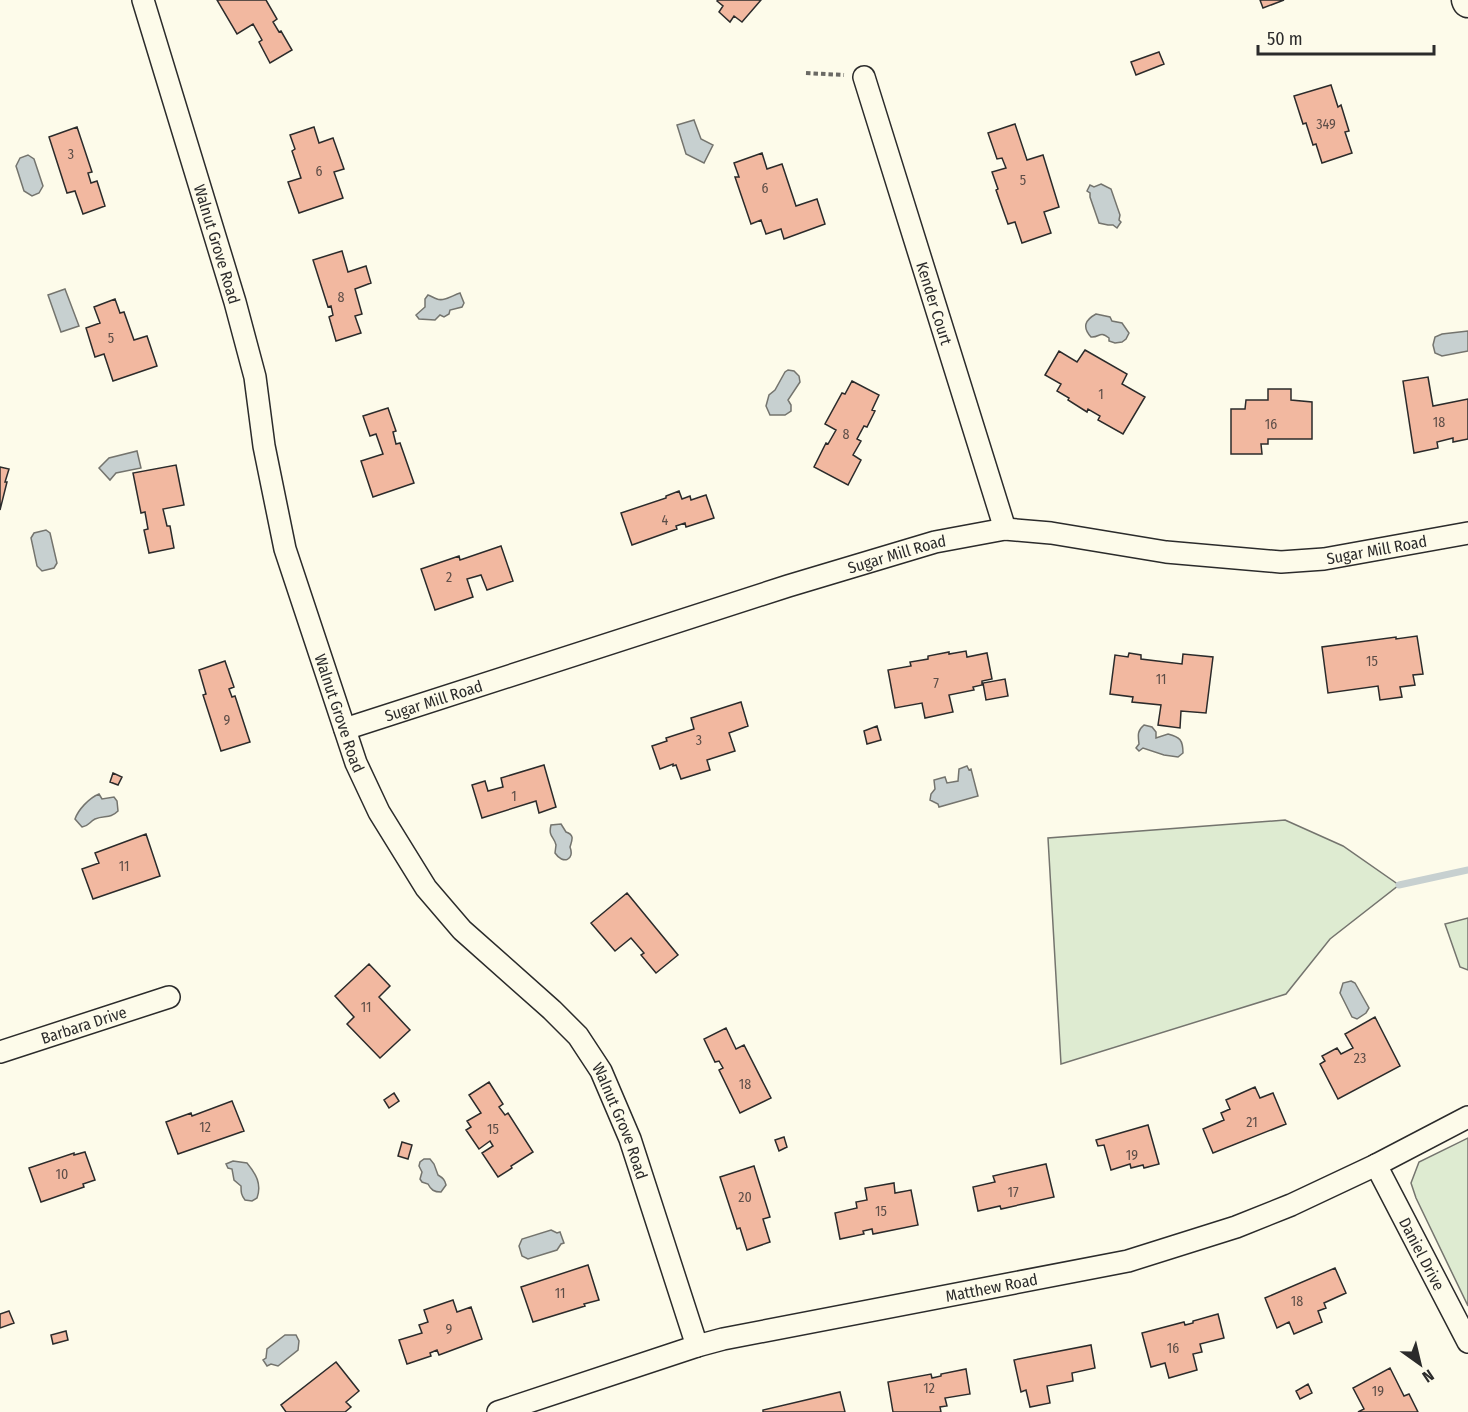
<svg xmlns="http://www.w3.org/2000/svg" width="1468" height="1412" font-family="'Fira Sans Condensed',sans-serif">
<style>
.green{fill:#deebd1;stroke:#74746e;stroke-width:1.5}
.water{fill:#c7d0d0;stroke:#74746e;stroke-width:1.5}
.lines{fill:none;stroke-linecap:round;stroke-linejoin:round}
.stream{stroke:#c7d0d0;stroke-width:7}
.building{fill:#f2b8a0;stroke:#2b2b2b;stroke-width:1.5}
.street-casing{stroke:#2b2b2b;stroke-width:24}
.secondary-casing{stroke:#2b2b2b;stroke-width:33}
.path{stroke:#6a6964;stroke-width:4;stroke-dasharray:4.5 3;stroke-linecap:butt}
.street{stroke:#fdfbea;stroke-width:21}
.secondary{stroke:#fdfbea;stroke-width:30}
.labels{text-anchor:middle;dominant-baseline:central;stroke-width:4.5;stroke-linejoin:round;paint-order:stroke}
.number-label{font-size:14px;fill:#5d4e48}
.street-label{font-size:16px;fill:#2b2b2b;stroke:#fdfbea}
</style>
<rect width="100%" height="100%" fill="#fdfbea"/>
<path class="green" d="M 1285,820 L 1343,846 L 1399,885 L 1330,939 L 1286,994 L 1061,1064 L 1048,838 Z
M 1468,918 L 1468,970 L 1460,967 L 1445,924 Z
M 1468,1138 L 1468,1306 L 1416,1198 L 1411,1183 L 1419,1162 Z"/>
<path class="water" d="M 694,120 L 701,139 L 713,145 L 704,163 L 686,154 L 677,125 Z
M 28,155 L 34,159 L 43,186 L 39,193 L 32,196 L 24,191 L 16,166 L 20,158 Z
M 1101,184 L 1111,189 L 1120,215 L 1119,220 L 1121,222 L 1117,228 L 1113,225 L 1108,225 L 1099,223 L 1090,197 L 1090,193 L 1087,191 L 1090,185 L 1094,187 Z
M 65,289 L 79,326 L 61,332 L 48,295 Z
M 460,293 L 464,303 L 462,307 L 450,310 L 449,314 L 444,317 L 440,315 L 435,320 L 419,319 L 416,315 L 425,307 L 425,299 L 428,295 C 431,296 434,298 437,299 C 444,302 453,295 460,293 Z
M 1096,314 L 1110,317 L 1112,321 L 1122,323 L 1129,333 L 1126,339 L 1122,342 L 1115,343 L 1109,341 L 1109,338 C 1099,330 1100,338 1091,337 C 1082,327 1085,320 1096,314 Z
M 1468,331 L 1468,351 L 1442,356 L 1435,353 L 1433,345 L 1435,337 L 1442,334 Z
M 788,370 L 794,371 L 799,376 L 800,382 L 788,400 L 791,405 L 791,411 L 785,415 L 770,415 L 766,406 L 769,395 L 775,390 L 785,372 Z
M 137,451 L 141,468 L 116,473 L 110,480 L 99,468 L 109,458 Z
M 46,530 L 50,533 L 57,563 L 54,568 L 42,571 L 37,566 L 31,538 L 34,533 Z
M 1144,725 L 1152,727 L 1156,732 L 1156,738 L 1168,734 C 1180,737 1183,740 1183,753 L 1178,757 L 1164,755 L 1143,748 L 1139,751 L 1136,748 L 1139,744 C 1138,735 1137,731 1144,725 Z
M 967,766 L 969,770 L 971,769 L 978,796 L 939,807 L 938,804 L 930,800 L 931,794 L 935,789 L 934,780 L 945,777 L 947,783 L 958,781 L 959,769 Z
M 99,794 L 102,799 L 114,797 L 117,801 L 118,811 C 110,819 105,815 95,819 C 89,822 89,826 82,827 L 75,819 C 78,810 89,798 99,794 Z
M 561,824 L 566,832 C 575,835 572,840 570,847 C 575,860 563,865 555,853 C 555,853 556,845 556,845 C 554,836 548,837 551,825 Z
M 1351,981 L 1355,983 L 1369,1008 L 1366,1013 L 1357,1019 L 1352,1017 L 1340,993 L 1343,983 Z
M 424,1159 L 430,1159 L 434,1164 L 438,1175 C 443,1178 445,1180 446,1185 L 441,1192 C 434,1192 431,1190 428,1184 L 422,1182 L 420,1179 L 422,1172 L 419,1166 L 420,1162 Z
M 233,1161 L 247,1163 C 256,1174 262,1184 257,1198 L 252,1201 L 245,1200 C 241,1195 241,1192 241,1186 L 234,1180 L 232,1169 L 228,1168 L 226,1164 Z
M 551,1230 L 557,1233 L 560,1232 L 564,1243 L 561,1244 L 557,1250 L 528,1259 L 522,1256 L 519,1246 L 522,1239 Z
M 285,1335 L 296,1335 L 299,1341 L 298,1350 L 278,1366 L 271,1364 L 267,1366 L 263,1360 L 266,1358 L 267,1349 Z"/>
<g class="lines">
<path class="stream" d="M 1399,885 L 1468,870"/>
</g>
<path class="building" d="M 217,0 L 266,0 L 277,19 L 273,22 L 279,32 L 281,31 L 292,50 L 270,63 L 259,42 L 262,40 L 253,24 L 237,34 Z
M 718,0 L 761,0 L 742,22 L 734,16 L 730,22 L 719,12 L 723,6 L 717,1 Z
M 1260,0 L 1284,0 L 1263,8 Z
M 1159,52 L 1164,64 L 1136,75 L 1131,62 Z
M 1331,85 L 1338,107 L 1341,105 L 1349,131 L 1345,132 L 1352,153 L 1322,163 L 1316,144 L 1313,145 L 1306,123 L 1303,124 L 1294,96 Z
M 1015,124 L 1027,160 L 1043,155 L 1059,207 L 1044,212 L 1051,233 L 1022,243 L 1015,222 L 1008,224 L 996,190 L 998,189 L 992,172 L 1006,168 L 1002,158 L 997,159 L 988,133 Z
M 77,127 L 92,172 L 88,173 L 91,183 L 97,181 L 105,206 L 83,214 L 75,191 L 67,193 L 49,137 Z
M 314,127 L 319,143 L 333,138 L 344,169 L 334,172 L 343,198 L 299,213 L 288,182 L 301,178 L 292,151 L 295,149 L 290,135 Z
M 762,153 L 767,169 L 782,164 L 796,206 L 817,199 L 825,224 L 784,239 L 781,229 L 766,234 L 761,220 L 751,224 L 735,177 L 739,177 L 734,163 Z
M 342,251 L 348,272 L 366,266 L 371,283 L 355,289 L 362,314 L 355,316 L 361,333 L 336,341 L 329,317 L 333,315 L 331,306 L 328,307 L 313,260 Z
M 115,299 L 120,313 L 124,312 L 134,340 L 147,336 L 157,366 L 113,381 L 104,354 L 95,357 L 86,328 L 100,323 L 94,307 Z
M 1085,350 L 1127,374 L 1122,384 L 1145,397 L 1123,434 L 1098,420 L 1100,416 L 1088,409 L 1087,412 L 1068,400 L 1069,398 L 1057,391 L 1061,384 L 1045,375 L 1059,351 L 1077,362 Z
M 1428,377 L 1433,406 L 1468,399 L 1468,439 L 1453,442 L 1453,438 L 1437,442 L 1438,448 L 1414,453 L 1403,381 Z
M 852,381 L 879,395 L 872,410 L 875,411 L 867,427 L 864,426 L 857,439 L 861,441 L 853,455 L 861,460 L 848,485 L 814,467 L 826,443 L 828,444 L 836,430 L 825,424 L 842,393 L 845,394 Z
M 1268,389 L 1291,389 L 1291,400 L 1312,402 L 1312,439 L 1268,439 L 1268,444 L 1261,444 L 1262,454 L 1231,454 L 1231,409 L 1245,409 L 1246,400 L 1268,400 Z
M 388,408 L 396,431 L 393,432 L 396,444 L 400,443 L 414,483 L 373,497 L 361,461 L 383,454 L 376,434 L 370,436 L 363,416 Z
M 176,465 L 184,505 L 163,509 L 167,526 L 170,526 L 174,548 L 149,553 L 144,530 L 148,529 L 145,512 L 141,513 L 133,473 Z
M 0,467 L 9,469 L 5,482 L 7,482 L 0,510 Z
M 679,491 L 682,499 L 690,496 L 691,500 L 706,495 L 714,518 L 686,527 L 685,523 L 676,526 L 677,529 L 632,545 L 621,513 L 666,498 L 666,496 Z
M 501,546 L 513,581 L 487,590 L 481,575 L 467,579 L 473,597 L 435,610 L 421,569 L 459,556 L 460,560 Z
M 1417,636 L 1423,674 L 1413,675 L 1415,685 L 1400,687 L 1402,697 L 1380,700 L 1378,686 L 1328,693 L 1322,647 L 1396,637 L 1396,639 Z
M 966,651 L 967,657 L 987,653 L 992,679 L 982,681 L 982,685 L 973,687 L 974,690 L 949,695 L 953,712 L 925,718 L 922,703 L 895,708 L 888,670 L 911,666 L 910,662 L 928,659 L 928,656 L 949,652 L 949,654 Z
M 1129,653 L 1141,655 L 1141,659 L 1182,664 L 1183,654 L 1213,657 L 1206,713 L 1181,711 L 1180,728 L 1158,725 L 1161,705 L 1132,702 L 1133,697 L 1110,694 L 1115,655 L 1128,657 Z
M 225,661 L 234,687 L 229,689 L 232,697 L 235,696 L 250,742 L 221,751 L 203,695 L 206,694 L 199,670 Z
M 1005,679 L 1008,696 L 986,700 L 983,683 Z
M 741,702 L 748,726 L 729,733 L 735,751 L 707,760 L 710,770 L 681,779 L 676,765 L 673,766 L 673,764 L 660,769 L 652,746 L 667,741 L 666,738 L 694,729 L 691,718 Z
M 877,726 L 881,740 L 867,744 L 864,731 Z
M 544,765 L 556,807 L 539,813 L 536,801 L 482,818 L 472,785 L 485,781 L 488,791 L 503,787 L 501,778 Z
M 113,773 L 122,777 L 118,785 L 110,782 Z
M 146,834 L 160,876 L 93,899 L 82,869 L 99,863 L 95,853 Z
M 627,893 L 678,955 L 656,973 L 641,955 L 644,953 L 631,938 L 615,951 L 591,923 Z
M 369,964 L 390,986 L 379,997 L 410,1030 L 380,1058 L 347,1024 L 354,1017 L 335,996 Z
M 1375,1017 L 1400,1066 L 1338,1099 L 1320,1064 L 1325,1061 L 1322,1056 L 1337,1048 L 1341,1054 L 1353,1048 L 1345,1034 Z
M 726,1028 L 736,1049 L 744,1045 L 771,1098 L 740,1113 L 719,1070 L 723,1068 L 719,1061 L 715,1062 L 704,1039 Z
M 489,1082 L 503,1104 L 499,1107 L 505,1115 L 508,1113 L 533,1152 L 511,1166 L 512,1168 L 498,1177 L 482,1153 L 493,1146 L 490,1141 L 479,1149 L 466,1130 L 471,1127 L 467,1121 L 481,1113 L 469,1095 Z
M 1255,1087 L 1260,1098 L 1273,1093 L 1286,1124 L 1213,1153 L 1203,1129 L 1224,1120 L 1221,1113 L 1230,1109 L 1226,1100 Z
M 394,1093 L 399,1101 L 389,1108 L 384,1100 Z
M 232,1101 L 244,1131 L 178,1154 L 166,1122 L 191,1113 L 192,1116 Z
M 1148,1125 L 1159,1164 L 1144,1168 L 1143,1165 L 1131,1168 L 1130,1164 L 1111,1170 L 1104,1145 L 1098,1146 L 1096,1140 Z
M 784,1137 L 787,1147 L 779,1151 L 775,1140 Z
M 402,1142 L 412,1145 L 408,1159 L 398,1156 Z
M 85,1152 L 95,1180 L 83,1184 L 84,1187 L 41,1202 L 29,1168 L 74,1153 L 74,1155 Z
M 1046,1164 L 1054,1197 L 1001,1209 L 1000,1206 L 978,1211 L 973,1187 L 995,1182 L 993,1176 Z
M 754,1166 L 770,1217 L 763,1219 L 770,1242 L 747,1250 L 740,1228 L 737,1229 L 720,1177 Z
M 894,1183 L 895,1193 L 911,1190 L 918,1225 L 873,1234 L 872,1229 L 863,1231 L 864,1234 L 840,1239 L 835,1213 L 857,1208 L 856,1202 L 867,1200 L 865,1188 Z
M 588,1265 L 599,1300 L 584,1304 L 585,1306 L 533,1322 L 521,1287 Z
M 1335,1268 L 1346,1293 L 1324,1303 L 1326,1308 L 1318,1311 L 1322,1322 L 1294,1334 L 1289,1322 L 1277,1328 L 1265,1298 Z
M 453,1300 L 457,1312 L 471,1307 L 482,1339 L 439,1355 L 437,1350 L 430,1353 L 431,1356 L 407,1364 L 399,1340 L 422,1333 L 419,1325 L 428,1322 L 424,1310 Z
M 9,1311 L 14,1323 L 0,1328 L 0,1314 Z
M 1218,1314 L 1224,1338 L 1200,1344 L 1202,1352 L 1193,1354 L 1197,1370 L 1169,1378 L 1165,1363 L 1151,1367 L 1142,1333 L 1184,1322 L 1185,1325 L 1193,1323 L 1193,1321 Z
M 66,1331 L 68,1340 L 53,1344 L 51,1335 Z
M 1091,1345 L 1095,1368 L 1072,1373 L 1073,1381 L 1047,1386 L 1050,1403 L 1030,1407 L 1026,1390 L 1021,1392 L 1014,1360 Z
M 336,1362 L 359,1391 L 346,1402 L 351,1407 L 345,1412 L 286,1412 L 281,1405 Z
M 1390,1368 L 1404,1396 L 1409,1394 L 1418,1412 L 1358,1412 L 1364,1409 L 1353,1388 Z
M 966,1369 L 970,1394 L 945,1398 L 947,1406 L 940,1407 L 941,1412 L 893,1412 L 888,1382 L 931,1374 L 932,1378 L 941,1376 L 941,1374 Z
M 1308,1384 L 1312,1393 L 1300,1399 L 1296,1391 Z
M 840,1392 L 845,1412 L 763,1412 L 763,1410 Z"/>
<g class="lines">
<g class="street-casing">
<g id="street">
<path id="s1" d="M 143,0 L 235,302 L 255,377 L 264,446 L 285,549 L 356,763 L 379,812 L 426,888 L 462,930 L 552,1010 L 578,1036 L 601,1071 L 630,1139 L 697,1346"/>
<path id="s2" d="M 864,77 L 1005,529"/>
<path id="s3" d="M 345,729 L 788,586 L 935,542 L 1005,529 L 1051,533 L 1166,552 L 1281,562 L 1324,559 L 1468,533"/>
<path id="s4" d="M 0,1052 L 169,997"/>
<path id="s5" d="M 1376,1165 L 1468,1342"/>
<path id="s6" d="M 498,1412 L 697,1346 L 723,1339 L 1128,1261 L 1236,1227 L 1291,1205 L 1376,1165 L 1468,1117"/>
</g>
</g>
<g class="secondary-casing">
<path id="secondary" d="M 1467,0 L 1468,2"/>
</g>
<path class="path" d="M 806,73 L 844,75"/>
<use href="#street" class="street"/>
<use href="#secondary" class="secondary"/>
</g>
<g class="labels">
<g class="number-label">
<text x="1326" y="124">349</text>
<text x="71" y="154">3</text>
<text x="319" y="171">6</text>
<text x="1023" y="180">5</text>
<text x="765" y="188">6</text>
<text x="341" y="297">8</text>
<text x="111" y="338">5</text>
<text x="1101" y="394">1</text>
<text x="1439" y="422">18</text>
<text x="1271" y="424">16</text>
<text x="846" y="434">8</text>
<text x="665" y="520">4</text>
<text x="449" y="577">2</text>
<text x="1372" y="661">15</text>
<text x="1161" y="679">11</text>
<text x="936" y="683">7</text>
<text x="227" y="720">9</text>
<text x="699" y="740">3</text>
<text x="514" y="796">1</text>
<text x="124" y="866">11</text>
<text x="366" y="1007">11</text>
<text x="1360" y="1058">23</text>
<text x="745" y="1084">18</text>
<text x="1252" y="1122">21</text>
<text x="205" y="1127">12</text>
<text x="493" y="1129">15</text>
<text x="1132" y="1155">19</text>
<text x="62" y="1174">10</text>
<text x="1013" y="1192">17</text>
<text x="745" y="1197">20</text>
<text x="881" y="1211">15</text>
<text x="560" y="1293">11</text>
<text x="1297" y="1301">18</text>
<text x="449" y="1329">9</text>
<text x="1173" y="1348">16</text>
<text x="929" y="1388">12</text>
<text x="1378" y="1391">19</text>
</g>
<g class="street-label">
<text stroke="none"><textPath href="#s1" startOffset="255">Walnut Grove Road</textPath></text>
<text stroke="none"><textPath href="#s2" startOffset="237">Kender Court</textPath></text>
<text stroke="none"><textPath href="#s3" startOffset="1065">Sugar Mill Road</textPath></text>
<text stroke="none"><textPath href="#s3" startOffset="579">Sugar Mill Road</textPath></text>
<text stroke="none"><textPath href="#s3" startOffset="93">Sugar Mill Road</textPath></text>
<text stroke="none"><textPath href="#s1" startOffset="741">Walnut Grove Road</textPath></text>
<text stroke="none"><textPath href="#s4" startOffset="88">Barbara Drive</textPath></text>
<text stroke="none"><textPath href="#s1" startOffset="1245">Walnut Grove Road</textPath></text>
<text stroke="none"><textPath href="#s5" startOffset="100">Daniel Drive</textPath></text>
<text stroke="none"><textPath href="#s6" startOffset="510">Matthew Road</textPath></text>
</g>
</g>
<g transform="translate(1420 1364) rotate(146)" stroke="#fdfbea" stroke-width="4.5" paint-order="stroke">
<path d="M0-4.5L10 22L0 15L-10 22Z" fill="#2b2b2b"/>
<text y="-9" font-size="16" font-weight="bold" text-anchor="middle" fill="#2b2b2b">N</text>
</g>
<path d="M1258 45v9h176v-9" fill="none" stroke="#2b2b2b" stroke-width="3"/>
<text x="1267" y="45" font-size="18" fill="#2b2b2b" stroke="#fdfbea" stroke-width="4.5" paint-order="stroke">50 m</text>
</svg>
